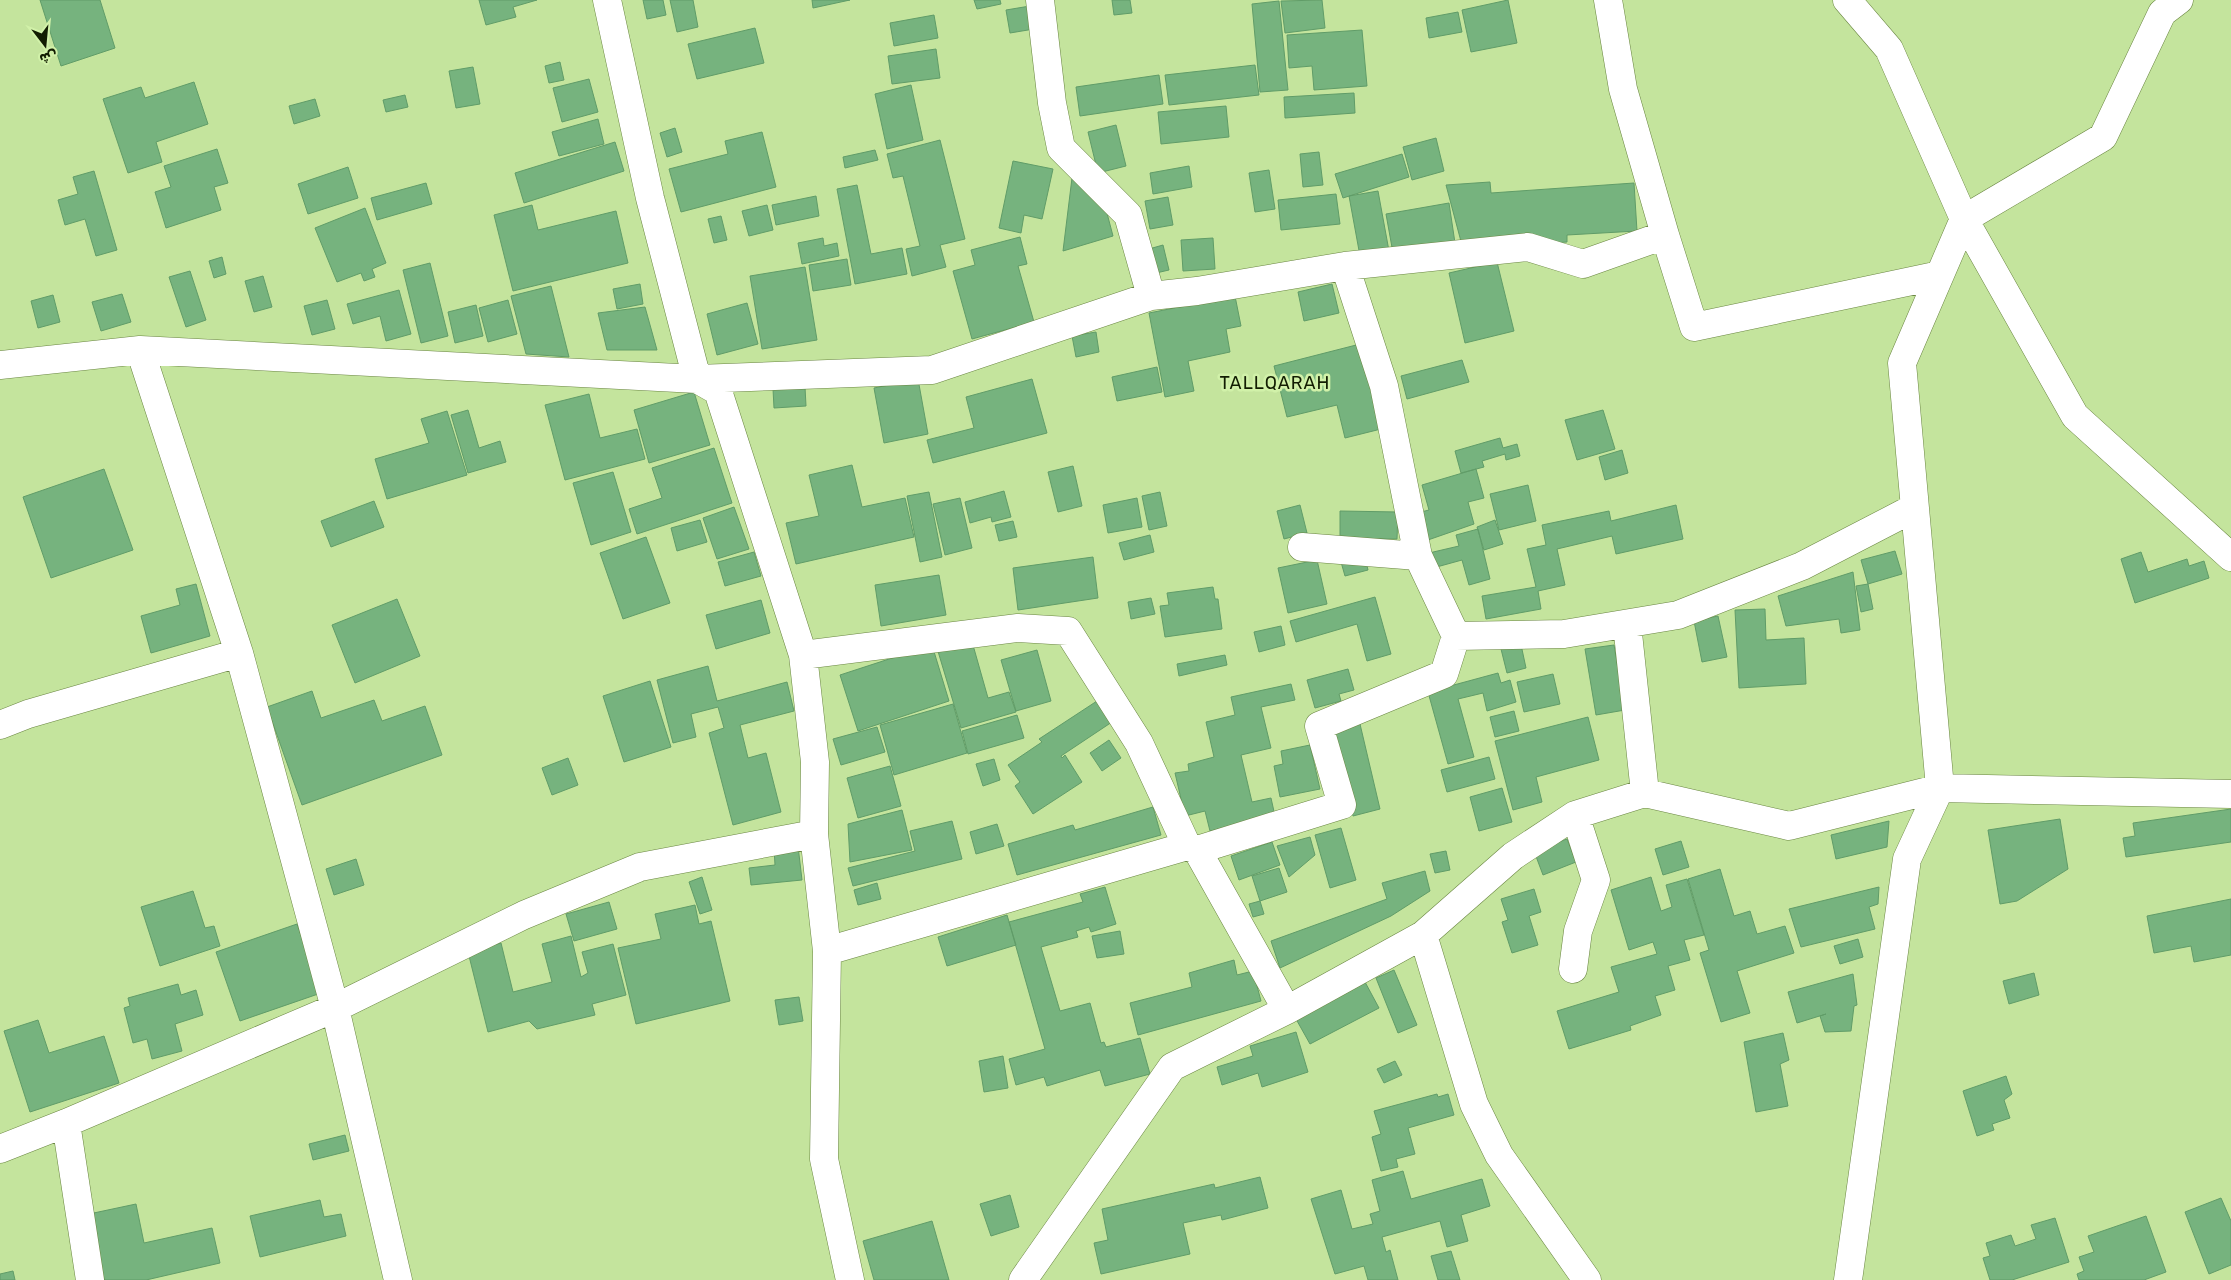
<svg xmlns="http://www.w3.org/2000/svg" width="2231" height="1280" font-family="Rubik,'Noto Naskh Arabic',sans-serif">
<style>
.building{fill:#76b37e;stroke:#609c68}
.lines{fill:none;stroke-linecap:round;stroke-linejoin:round}
.minor-casing{stroke:#6a8642;stroke-width:29}
.minor{stroke:#fff;stroke-width:28}
.labels{text-anchor:middle;dominant-baseline:central;stroke-width:5;stroke-linejoin:round;paint-order:stroke}
.quarter-label{font-size:18px;letter-spacing:1px;fill:#121d02;stroke:#d1f1a9}
</style>
<rect width="100%" height="100%" fill="#c4e49d"/>
<path class="building" d="M 40,0 L 100,0 L 115,48 L 61,66 Z
M 479,0 L 537,0 L 513,7 L 516,17 L 486,25 Z
M 643,0 L 663,0 L 666,15 L 647,19 Z
M 670,0 L 693,0 L 698,27 L 677,32 Z
M 812,0 L 850,0 L 813,8 Z
M 974,0 L 1000,0 L 1001,4 L 977,9 Z
M 1112,0 L 1130,0 L 1132,13 L 1114,15 Z
M 1322,0 L 1325,28 L 1285,33 L 1281,1 Z
M 1508,0 L 1517,43 L 1471,52 L 1462,10 Z
M 1279,1 L 1288,90 L 1260,92 L 1252,4 Z
M 1030,6 L 1034,29 L 1010,33 L 1006,10 Z
M 1458,12 L 1462,32 L 1429,38 L 1426,18 Z
M 934,15 L 938,38 L 894,46 L 890,23 Z
M 755,28 L 764,63 L 697,79 L 688,44 Z
M 1362,30 L 1367,86 L 1314,90 L 1312,66 L 1289,68 L 1287,35 Z
M 936,49 L 940,78 L 892,84 L 888,56 Z
M 560,62 L 564,80 L 549,83 L 545,66 Z
M 1255,65 L 1259,95 L 1169,105 L 1165,75 Z
M 473,67 L 480,104 L 456,108 L 449,71 Z
M 1159,75 L 1163,104 L 1080,116 L 1076,87 Z
M 589,79 L 598,112 L 562,122 L 553,88 Z
M 194,82 L 208,124 L 156,142 L 162,162 L 128,173 L 103,99 L 141,87 L 145,98 Z
M 911,85 L 923,140 L 887,149 L 875,94 Z
M 1354,93 L 1355,113 L 1285,118 L 1284,97 Z
M 405,95 L 408,107 L 386,112 L 383,100 Z
M 315,99 L 320,116 L 294,124 L 289,106 Z
M 1226,106 L 1229,137 L 1161,144 L 1158,112 Z
M 598,119 L 604,144 L 559,156 L 552,132 Z
M 1116,125 L 1126,166 L 1098,173 L 1088,132 Z
M 675,128 L 682,152 L 667,157 L 660,133 Z
M 762,132 L 776,187 L 681,212 L 669,169 L 728,154 L 725,141 Z
M 1436,138 L 1444,171 L 1412,180 L 1403,147 Z
M 940,140 L 965,239 L 940,245 L 946,267 L 912,276 L 906,249 L 920,246 L 903,176 L 893,178 L 887,154 Z
M 615,142 L 624,171 L 524,203 L 515,173 Z
M 217,149 L 228,183 L 214,187 L 221,210 L 166,228 L 155,192 L 171,187 L 164,166 Z
M 875,150 L 878,160 L 845,168 L 843,157 Z
M 1319,152 L 1323,185 L 1303,187 L 1300,154 Z
M 1402,154 L 1409,177 L 1343,198 L 1335,174 Z
M 1013,161 L 1053,169 L 1042,219 L 1024,215 L 1021,233 L 999,228 Z
M 1189,166 L 1192,187 L 1153,194 L 1150,173 Z
M 348,167 L 358,198 L 308,214 L 298,184 Z
M 1269,170 L 1275,209 L 1255,212 L 1249,173 Z
M 94,171 L 117,250 L 96,256 L 85,219 L 65,225 L 58,200 L 78,194 L 73,177 Z
M 1072,178 L 1103,198 L 1113,236 L 1063,251 Z
M 1490,182 L 1491,193 L 1634,183 L 1637,231 L 1567,235 L 1567,242 L 1463,249 L 1446,185 Z
M 426,183 L 432,204 L 377,220 L 371,198 Z
M 857,185 L 871,254 L 902,248 L 907,274 L 855,284 L 837,189 Z
M 1378,191 L 1389,251 L 1360,256 L 1349,196 Z
M 1336,194 L 1340,224 L 1281,230 L 1278,200 Z
M 816,196 L 819,216 L 776,225 L 772,205 Z
M 1168,197 L 1173,225 L 1150,229 L 1145,201 Z
M 1449,203 L 1455,243 L 1393,253 L 1386,214 Z
M 532,205 L 538,230 L 616,211 L 628,263 L 513,291 L 494,215 Z
M 767,205 L 773,230 L 749,236 L 742,211 Z
M 365,208 L 386,263 L 372,269 L 375,277 L 364,281 L 361,273 L 337,282 L 315,228 Z
M 721,216 L 727,240 L 714,243 L 708,219 Z
M 1020,237 L 1027,264 L 1018,266 L 1034,322 L 972,339 L 953,271 L 975,265 L 971,250 Z
M 823,238 L 824,246 L 837,243 L 839,256 L 802,264 L 798,243 Z
M 1213,238 L 1215,269 L 1183,271 L 1181,240 Z
M 1163,245 L 1169,270 L 1156,273 L 1149,249 Z
M 222,257 L 226,274 L 214,278 L 209,261 Z
M 847,259 L 851,285 L 813,291 L 809,265 Z
M 1497,262 L 1514,331 L 1465,343 L 1449,273 Z
M 430,263 L 448,336 L 421,343 L 403,270 Z
M 805,267 L 817,340 L 762,349 L 750,276 Z
M 190,271 L 206,320 L 186,327 L 169,277 Z
M 263,276 L 272,307 L 254,312 L 245,281 Z
M 640,284 L 643,304 L 617,309 L 613,289 Z
M 1332,284 L 1339,313 L 1304,321 L 1298,292 Z
M 551,286 L 569,357 L 526,354 L 511,296 Z
M 399,290 L 411,334 L 386,341 L 380,316 L 353,324 L 347,304 Z
M 122,294 L 131,322 L 101,331 L 92,302 Z
M 53,295 L 60,322 L 38,328 L 31,301 Z
M 1235,296 L 1241,326 L 1226,329 L 1230,352 L 1188,361 L 1194,391 L 1165,397 L 1149,313 Z
M 327,300 L 335,329 L 312,335 L 304,306 Z
M 508,300 L 517,334 L 488,342 L 479,308 Z
M 747,303 L 758,344 L 717,355 L 707,314 Z
M 476,305 L 483,336 L 455,343 L 448,312 Z
M 645,307 L 657,350 L 607,350 L 598,313 Z
M 1096,332 L 1099,352 L 1076,357 L 1072,336 Z
M 1364,343 L 1385,428 L 1345,438 L 1337,405 L 1287,417 L 1274,366 Z
M 1462,360 L 1469,382 L 1407,399 L 1401,376 Z
M 1157,367 L 1162,392 L 1117,401 L 1112,377 Z
M 918,379 L 928,434 L 884,443 L 874,388 Z
M 1032,379 L 1047,433 L 933,463 L 927,440 L 974,428 L 966,397 Z
M 805,387 L 806,406 L 774,408 L 773,389 Z
M 694,392 L 710,445 L 649,463 L 634,410 Z
M 589,394 L 600,438 L 637,429 L 645,459 L 565,480 L 545,405 Z
M 468,410 L 479,448 L 500,441 L 506,462 L 468,473 L 451,415 Z
M 1603,410 L 1615,449 L 1577,460 L 1565,420 Z
M 447,411 L 467,475 L 387,499 L 375,459 L 429,443 L 421,419 Z
M 1500,438 L 1503,448 L 1517,444 L 1520,456 L 1506,460 L 1505,454 L 1482,461 L 1484,467 L 1461,473 L 1455,451 Z
M 714,448 L 732,503 L 637,534 L 629,509 L 662,498 L 652,468 Z
M 1622,450 L 1628,473 L 1605,480 L 1599,457 Z
M 852,465 L 862,507 L 905,498 L 914,537 L 796,564 L 786,523 L 819,516 L 809,475 Z
M 1073,466 L 1082,506 L 1058,512 L 1048,472 Z
M 104,469 L 133,550 L 51,578 L 23,497 Z
M 1476,469 L 1484,498 L 1468,502 L 1474,524 L 1425,541 L 1417,513 L 1429,510 L 1422,485 Z
M 613,472 L 631,532 L 591,545 L 573,483 Z
M 1528,485 L 1536,521 L 1499,530 L 1490,494 Z
M 1004,491 L 1011,517 L 992,522 L 991,517 L 970,523 L 965,502 Z
M 929,492 L 942,557 L 920,562 L 907,496 Z
M 1160,492 L 1167,526 L 1149,530 L 1142,496 Z
M 960,498 L 972,548 L 945,555 L 933,504 Z
M 1137,498 L 1142,527 L 1108,533 L 1103,505 Z
M 374,501 L 384,527 L 331,547 L 321,521 Z
M 1300,505 L 1307,533 L 1284,539 L 1277,511 Z
M 1676,505 L 1683,539 L 1616,554 L 1612,536 L 1557,549 L 1565,585 L 1538,591 L 1541,609 L 1486,619 L 1482,596 L 1536,587 L 1527,549 L 1546,545 L 1542,525 L 1609,511 L 1611,521 Z
M 734,507 L 749,549 L 717,559 L 703,518 Z
M 1340,511 L 1398,512 L 1397,539 L 1340,538 Z
M 700,520 L 707,542 L 677,551 L 671,528 Z
M 1495,520 L 1503,544 L 1484,550 L 1477,527 Z
M 1013,521 L 1017,537 L 999,541 L 995,525 Z
M 1478,529 L 1490,579 L 1469,585 L 1462,560 L 1433,568 L 1429,553 L 1459,546 L 1456,535 Z
M 1150,535 L 1154,552 L 1124,560 L 1119,543 Z
M 646,537 L 670,603 L 623,619 L 600,553 Z
M 1895,551 L 1902,574 L 1868,584 L 1861,560 Z
M 754,552 L 761,576 L 725,586 L 718,562 Z
M 2141,552 L 2148,572 L 2187,559 L 2189,566 L 2204,561 L 2209,578 L 2135,603 L 2121,559 Z
M 1093,557 L 1098,598 L 1018,610 L 1013,568 Z
M 1365,557 L 1368,570 L 1345,576 L 1341,562 Z
M 1317,560 L 1327,604 L 1288,613 L 1278,568 Z
M 1853,572 L 1860,630 L 1841,633 L 1839,619 L 1786,626 L 1778,596 Z
M 939,575 L 946,615 L 881,626 L 875,585 Z
M 196,584 L 210,636 L 151,653 L 141,616 L 180,605 L 176,589 Z
M 1868,584 L 1873,609 L 1861,612 L 1856,586 Z
M 1213,587 L 1215,599 L 1218,599 L 1222,629 L 1165,637 L 1160,606 L 1169,605 L 1167,593 Z
M 1375,597 L 1391,654 L 1367,661 L 1357,624 L 1296,642 L 1290,621 Z
M 1151,598 L 1155,614 L 1131,619 L 1128,602 Z
M 397,599 L 420,656 L 355,683 L 332,625 Z
M 761,600 L 770,633 L 716,649 L 706,615 Z
M 1765,609 L 1766,640 L 1804,638 L 1806,684 L 1739,688 L 1735,610 Z
M 1718,616 L 1727,657 L 1702,662 L 1694,621 Z
M 1281,626 L 1285,645 L 1259,652 L 1254,632 Z
M 971,638 L 988,698 L 1009,692 L 1016,712 L 961,728 L 937,648 Z
M 1520,640 L 1526,668 L 1507,673 L 1500,645 Z
M 932,645 L 949,701 L 858,731 L 840,675 Z
M 1614,645 L 1625,710 L 1596,715 L 1585,649 Z
M 1037,650 L 1051,701 L 1016,711 L 1001,660 Z
M 1225,655 L 1227,665 L 1179,676 L 1177,664 Z
M 708,666 L 717,701 L 787,682 L 794,711 L 740,725 L 748,758 L 766,753 L 781,812 L 733,825 L 709,733 L 724,728 L 718,707 L 691,714 L 696,737 L 673,743 L 657,680 Z
M 1348,669 L 1354,690 L 1339,694 L 1341,701 L 1315,708 L 1307,680 Z
M 1498,673 L 1501,683 L 1510,680 L 1516,702 L 1487,711 L 1483,693 L 1458,699 L 1474,757 L 1448,764 L 1428,692 Z
M 1553,674 L 1560,704 L 1524,712 L 1517,682 Z
M 650,681 L 671,747 L 624,762 L 603,696 Z
M 1291,684 L 1295,700 L 1261,707 L 1271,748 L 1241,755 L 1252,802 L 1271,798 L 1275,816 L 1210,831 L 1205,811 L 1185,816 L 1175,773 L 1189,771 L 1188,764 L 1214,757 L 1206,722 L 1235,715 L 1231,697 Z
M 312,691 L 321,718 L 374,700 L 382,721 L 425,706 L 442,755 L 302,805 L 267,707 Z
M 1097,701 L 1112,722 L 1061,756 L 1062,758 L 1065,755 L 1082,782 L 1033,814 L 1015,786 L 1020,782 L 1008,765 L 1042,742 L 1039,739 Z
M 953,704 L 967,753 L 894,775 L 880,725 Z
M 1514,711 L 1519,731 L 1495,737 L 1490,717 Z
M 1017,715 L 1024,738 L 968,754 L 962,731 Z
M 1588,717 L 1599,760 L 1536,777 L 1542,802 L 1513,810 L 1495,741 Z
M 1360,724 L 1380,809 L 1353,816 L 1332,732 Z
M 877,727 L 885,752 L 841,765 L 833,739 Z
M 1109,740 L 1121,758 L 1102,771 L 1090,753 Z
M 1310,745 L 1320,789 L 1280,797 L 1274,766 L 1283,764 L 1281,751 Z
M 1489,757 L 1495,779 L 1447,792 L 1441,770 Z
M 568,758 L 578,785 L 552,795 L 542,768 Z
M 994,759 L 1000,780 L 983,786 L 976,764 Z
M 890,766 L 901,806 L 858,818 L 847,778 Z
M 1502,788 L 1512,822 L 1479,831 L 1470,797 Z
M 1153,807 L 1161,835 L 1017,875 L 1008,844 L 1073,825 L 1075,830 Z
M 2231,809 L 2231,842 L 2126,857 L 2123,838 L 2135,836 L 2133,823 Z
M 902,810 L 912,850 L 850,862 L 848,824 Z
M 2060,819 L 2068,869 L 2017,901 L 2000,904 L 1988,830 Z
M 952,821 L 962,859 L 853,886 L 848,868 L 915,851 L 910,831 Z
M 1889,821 L 1887,847 L 1836,859 L 1831,835 Z
M 997,824 L 1004,846 L 976,854 L 970,832 Z
M 1341,828 L 1356,880 L 1330,888 L 1315,835 Z
M 1310,837 L 1315,855 L 1289,877 L 1277,846 Z
M 1567,839 L 1576,862 L 1543,875 L 1534,851 Z
M 1681,841 L 1689,867 L 1663,875 L 1655,849 Z
M 1272,842 L 1280,865 L 1239,880 L 1231,856 Z
M 798,846 L 802,880 L 751,885 L 749,868 L 775,865 L 774,848 Z
M 1446,851 L 1450,870 L 1435,873 L 1430,854 Z
M 356,859 L 364,885 L 334,895 L 326,869 Z
M 1279,868 L 1287,892 L 1260,901 L 1252,876 Z
M 1720,869 L 1734,916 L 1750,911 L 1757,934 L 1785,926 L 1794,953 L 1737,971 L 1750,1013 L 1721,1022 L 1700,953 L 1709,950 L 1688,879 Z
M 1425,871 L 1430,891 L 1391,916 L 1280,968 L 1271,941 L 1387,899 L 1382,883 Z
M 702,877 L 712,910 L 700,914 L 689,882 Z
M 1651,877 L 1661,911 L 1672,907 L 1666,885 L 1687,879 L 1704,935 L 1684,940 L 1690,960 L 1668,966 L 1675,990 L 1655,996 L 1661,1015 L 1630,1026 L 1631,1030 L 1569,1049 L 1557,1011 L 1619,992 L 1611,967 L 1657,954 L 1653,942 L 1629,950 L 1611,890 Z
M 877,883 L 881,899 L 858,905 L 854,890 Z
M 1105,887 L 1116,924 L 1091,932 L 1089,927 L 1076,931 L 1078,937 L 1041,947 L 1060,1011 L 1090,1003 L 1101,1043 L 1104,1042 L 1106,1047 L 1140,1038 L 1150,1074 L 1105,1086 L 1100,1070 L 1047,1086 L 1044,1077 L 1016,1085 L 1009,1059 L 1045,1049 L 1009,922 L 1083,902 L 1080,894 Z
M 1879,887 L 1878,904 L 1869,907 L 1875,929 L 1801,947 L 1789,909 Z
M 1534,889 L 1541,912 L 1529,916 L 1538,945 L 1512,953 L 1502,922 L 1508,920 L 1501,899 Z
M 193,891 L 205,928 L 214,926 L 220,946 L 160,966 L 141,907 Z
M 2231,899 L 2231,955 L 2194,962 L 2191,946 L 2154,953 L 2147,916 Z
M 1260,901 L 1264,914 L 1253,917 L 1249,904 Z
M 609,902 L 617,929 L 574,941 L 566,914 Z
M 695,905 L 699,924 L 711,921 L 730,1001 L 636,1024 L 618,948 L 661,939 L 655,914 Z
M 1007,915 L 1016,945 L 947,966 L 938,937 Z
M 297,924 L 321,993 L 240,1021 L 216,952 Z
M 1120,931 L 1124,954 L 1097,958 L 1092,936 Z
M 571,936 L 581,977 L 588,973 L 582,952 L 613,944 L 626,995 L 592,1004 L 595,1015 L 537,1029 L 529,1021 L 488,1032 L 468,952 L 501,943 L 513,992 L 552,982 L 542,944 Z
M 1858,939 L 1863,957 L 1840,964 L 1834,946 Z
M 1234,960 L 1237,975 L 1253,971 L 1261,1001 L 1138,1035 L 1130,1003 L 1192,987 L 1189,973 Z
M 1394,970 L 1417,1025 L 1398,1033 L 1376,978 Z
M 2034,973 L 2039,995 L 2009,1004 L 2003,981 Z
M 1853,974 L 1857,1005 L 1854,1006 L 1851,1031 L 1825,1032 L 1820,1016 L 1826,1014 L 1797,1023 L 1788,992 Z
M 1365,982 L 1379,1008 L 1310,1044 L 1296,1019 Z
M 178,984 L 181,995 L 196,990 L 203,1015 L 175,1024 L 182,1051 L 152,1059 L 147,1039 L 133,1043 L 124,1008 L 130,1006 L 128,998 Z
M 799,997 L 803,1021 L 779,1025 L 775,1000 Z
M 38,1020 L 49,1053 L 104,1036 L 119,1083 L 30,1112 L 4,1031 Z
M 1296,1032 L 1308,1072 L 1262,1087 L 1258,1073 L 1222,1085 L 1217,1067 L 1253,1056 L 1250,1046 Z
M 1783,1033 L 1789,1060 L 1780,1064 L 1788,1106 L 1756,1112 L 1744,1042 Z
M 1003,1056 L 1008,1088 L 984,1092 L 979,1061 Z
M 1395,1061 L 1402,1075 L 1384,1083 L 1377,1069 Z
M 2006,1076 L 2012,1094 L 2004,1100 L 2010,1118 L 1992,1124 L 1994,1130 L 1977,1136 L 1963,1091 Z
M 1437,1094 L 1438,1097 L 1448,1094 L 1454,1115 L 1408,1128 L 1415,1154 L 1396,1159 L 1398,1167 L 1381,1171 L 1372,1137 L 1381,1134 L 1374,1111 Z
M 345,1135 L 349,1151 L 313,1160 L 309,1144 Z
M 1403,1171 L 1411,1199 L 1482,1179 L 1490,1206 L 1461,1215 L 1468,1241 L 1447,1247 L 1440,1221 L 1382,1237 L 1386,1252 L 1390,1250 L 1398,1280 L 1368,1280 L 1364,1266 L 1335,1274 L 1311,1199 L 1341,1190 L 1352,1229 L 1373,1224 L 1370,1214 L 1380,1211 L 1372,1180 Z
M 1260,1177 L 1268,1208 L 1222,1220 L 1221,1215 L 1183,1223 L 1190,1254 L 1101,1274 L 1094,1243 L 1108,1240 L 1102,1209 L 1214,1184 L 1215,1188 Z
M 1010,1195 L 1019,1227 L 991,1236 L 980,1204 Z
M 2221,1198 L 2231,1221 L 2231,1265 L 2209,1274 L 2185,1212 Z
M 320,1200 L 324,1217 L 341,1214 L 346,1236 L 260,1257 L 250,1216 Z
M 136,1204 L 144,1243 L 212,1228 L 220,1263 L 146,1280 L 104,1280 L 89,1214 Z
M 2146,1216 L 2166,1272 L 2144,1280 L 2079,1280 L 2077,1274 L 2084,1271 L 2079,1257 L 2094,1252 L 2088,1236 Z
M 2055,1218 L 2069,1262 L 2012,1280 L 1990,1280 L 1983,1258 L 1990,1256 L 1986,1243 L 2011,1235 L 2015,1246 L 2036,1239 L 2031,1225 Z
M 932,1221 L 949,1280 L 874,1280 L 863,1241 Z
M 1451,1251 L 1460,1280 L 1438,1280 L 1431,1256 Z
M 13,1271 L 15,1280 L 0,1280 L 0,1274 Z"/>
<g class="lines">
<g class="minor-casing">
<path id="minor" d="M 607,0 L 650,198 L 697,379 L 718,391 L 803,655 L 815,762 L 814,834 L 827,951 L 824,1159 L 850,1280
M 1040,0 L 1052,103 L 1061,148 L 1128,215 L 1151,296
M 1608,0 L 1623,89 L 1665,235
M 1847,0 L 1889,49 L 1964,219 L 2075,416 L 2231,557
M 140,350 L 239,653 L 335,1008 L 398,1280
M 0,365 L 140,350 L 697,379 L 932,370 L 1151,296 L 1197,291 L 1345,266 L 1528,247 L 1583,264 L 1665,235 L 1694,327 L 1940,275
M 1302,547 L 1418,556
M 1627,624 L 1645,793
M 1456,636 L 1564,634 L 1678,615 L 1802,566 L 1914,508
M 803,655 L 1018,628 L 1068,631 L 1139,743 L 1187,846
M 0,725 L 28,714 L 239,653
M 1197,850 L 1287,1010
M 1423,935 L 1474,1104 L 1499,1155 L 1587,1280
M 827,951 L 1187,846 L 1197,850 L 1342,805 L 1319,726 L 1444,674 L 1456,636 L 1418,556 L 1384,386 L 1345,266
M 1573,969 L 1578,931 L 1596,880 L 1575,815
M 66,1123 L 90,1280
M 0,1149 L 66,1123 L 335,1008 L 524,915 L 640,867 L 814,834
M 1023,1280 L 1172,1067 L 1287,1010 L 1423,935 L 1513,856 L 1575,815 L 1645,793 L 1789,826 L 1940,788 L 2231,794
M 1848,1280 L 1907,859 L 1940,788 L 1902,363 L 1964,219 L 2103,137 L 2162,13 L 2179,0"/>
</g>
<use href="#minor" class="minor"/>
</g>
<g class="labels">
<g class="quarter-label">
<text x="1275" y="383">TALLQARAH</text>
</g>
</g>
<g transform="translate(45 45) rotate(164)" stroke="#d1f1a9" stroke-width="4" paint-order="stroke">
<path d="M0-4L9 19L0 12L-9 19Z" fill="#121d02"/>
<text y="-8" font-size="14" font-weight="bold" text-anchor="middle" fill="#121d02">ش</text>
</g>
</svg>
